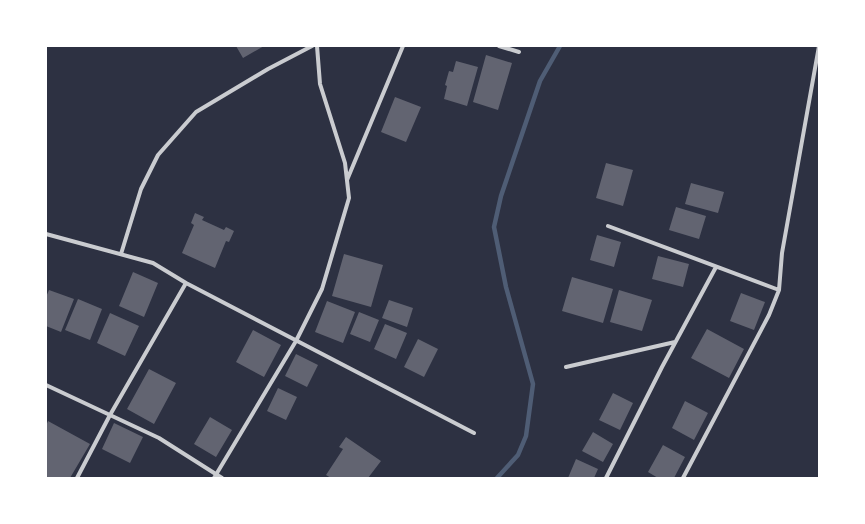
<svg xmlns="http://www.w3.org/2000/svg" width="865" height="524" font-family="'Exo 2',sans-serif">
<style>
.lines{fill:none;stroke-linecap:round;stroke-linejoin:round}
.stream{stroke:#4f5d75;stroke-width:4.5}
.building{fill:#626471}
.minor{stroke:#caccd0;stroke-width:4}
</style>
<rect width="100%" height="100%" fill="#2d3142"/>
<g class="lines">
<path class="stream" d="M 497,478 L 518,455 L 526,436 L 533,384 L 506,287 L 494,227 L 501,196 L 540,81 L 560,46"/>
</g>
<path class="building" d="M 236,46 L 264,46 L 243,58 Z
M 486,55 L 512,63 L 498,110 L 473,102 Z
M 456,61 L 478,67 L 467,106 L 444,99 L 447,86 L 445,85 L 449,71 L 453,72 Z
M 395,97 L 421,107 L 406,142 L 381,132 Z
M 606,163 L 633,170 L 623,206 L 596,198 Z
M 691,183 L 724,192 L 718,213 L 685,204 Z
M 676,207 L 706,216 L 699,239 L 669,230 Z
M 195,213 L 204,217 L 202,220 L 224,230 L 226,227 L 234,231 L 229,242 L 226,241 L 215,268 L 182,253 L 194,225 L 191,223 Z
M 597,235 L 621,242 L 614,267 L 590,260 Z
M 344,254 L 383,265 L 371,307 L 332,296 Z
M 658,256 L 689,264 L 683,287 L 652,279 Z
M 133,272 L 158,283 L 144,317 L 119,306 Z
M 572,277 L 613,289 L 603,323 L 562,311 Z
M 49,290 L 74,299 L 61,332 L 46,326 L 46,297 Z
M 619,290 L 652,300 L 642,331 L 610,322 Z
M 741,293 L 765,302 L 754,330 L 730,321 Z
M 78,299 L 102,309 L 90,340 L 65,330 Z
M 389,300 L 413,308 L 407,327 L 382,318 Z
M 327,301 L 355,312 L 343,343 L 315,332 Z
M 359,312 L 379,320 L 370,342 L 350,334 Z
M 110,313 L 139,326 L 125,356 L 97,343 Z
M 385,324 L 407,333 L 396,359 L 374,349 Z
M 707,329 L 744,349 L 729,378 L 691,358 Z
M 253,330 L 281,345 L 264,377 L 236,362 Z
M 418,339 L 438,349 L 424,377 L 404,367 Z
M 296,354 L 318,365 L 307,387 L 285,376 Z
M 149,369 L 176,383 L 154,424 L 127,409 Z
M 278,388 L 297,397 L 286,420 L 267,411 Z
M 613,393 L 633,403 L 620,430 L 599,420 Z
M 685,401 L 708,413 L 694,440 L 672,428 Z
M 210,417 L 232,430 L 216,457 L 194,444 Z
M 48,421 L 90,444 L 70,478 L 46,478 L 46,426 Z
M 114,423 L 143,437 L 130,463 L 102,449 Z
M 593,432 L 613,444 L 603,462 L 582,451 Z
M 346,437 L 381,461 L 368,478 L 331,478 L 326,475 L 343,449 L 339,447 Z
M 663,445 L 685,457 L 674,478 L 658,478 L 648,472 Z
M 576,459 L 598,469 L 594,478 L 568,478 Z"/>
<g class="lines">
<path class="minor" d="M 499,46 L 519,52
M 347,180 L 403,46
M 608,226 L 779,290
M 46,234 L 153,263 L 186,283 L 474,433
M 121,254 L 141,189 L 158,155 L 196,112 L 268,69 L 312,46
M 566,367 L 675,342
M 46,385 L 159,438 L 222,478
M 77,478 L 110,415 L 186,283
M 214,478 L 296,341 L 322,289 L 349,198 L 345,163 L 320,84 L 317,46
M 606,478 L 662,367 L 716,267
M 683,478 L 769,315 L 779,290 L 782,253 L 819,46"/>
</g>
<rect width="865" height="524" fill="none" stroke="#ffffff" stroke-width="94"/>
</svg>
